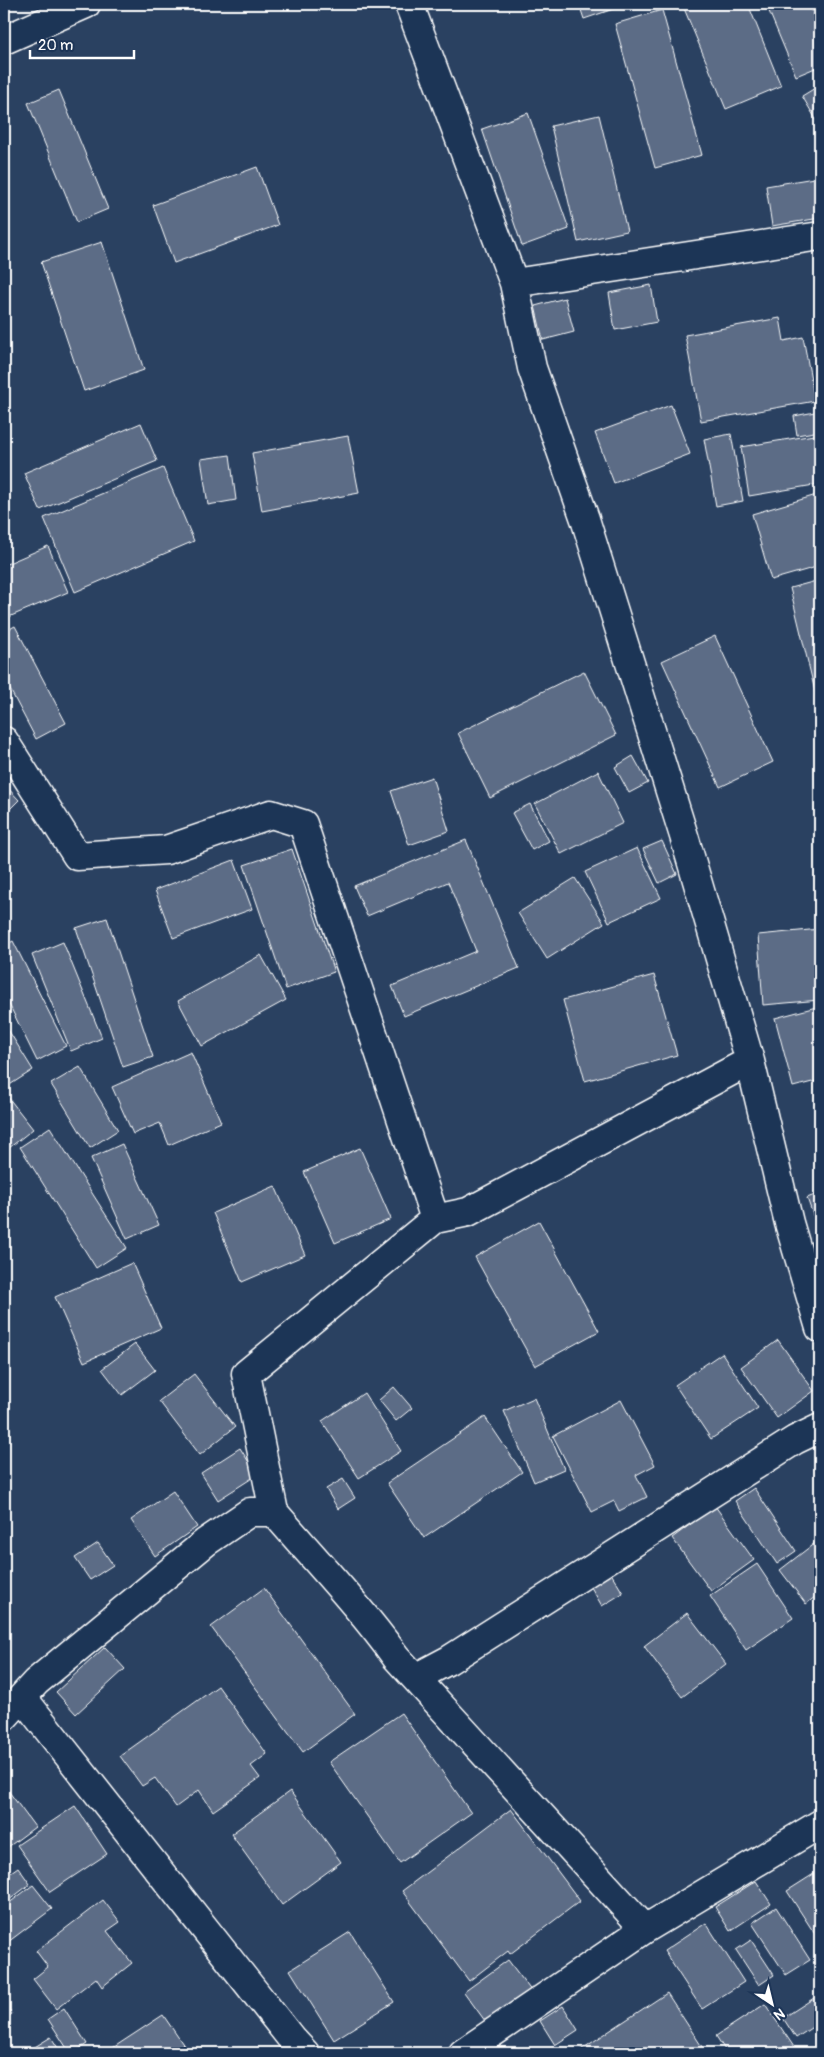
<svg xmlns="http://www.w3.org/2000/svg" width="824" height="2057" font-family="Pangolin,sans-serif">
<style>
.building{fill:#5b6c86;stroke:#fff}
.lines{fill:none;stroke-linecap:round;stroke-linejoin:round}
.minor-casing{stroke:#fff;stroke-width:31}
.minor{stroke:#1d3557;stroke-width:28}
</style>
<rect width="100%" height="100%" fill="#2a4161"/>
<filter id="ink" filterUnits="userSpaceOnUse"><feTurbulence type="fractalNoise" baseFrequency=".02" numOctaves="2"/><feDisplacementMap in="SourceGraphic" scale="10" xChannelSelector="R" yChannelSelector="G"/><feConvolveMatrix kernelMatrix="1 2 1 2 8 2 1 2 1" color-interpolation-filters="sRGB"/></filter>
<g filter="url(#ink)">
<path class="building" d="M 579,4 L 628,4 L 584,19 Z
M 688,4 L 748,4 L 781,86 L 726,109 L 683,6 Z
M 766,4 L 809,4 L 820,30 L 820,66 L 796,76 Z
M 662,10 L 702,155 L 655,168 L 615,24 Z
M 820,85 L 820,126 L 802,96 Z
M 59,90 L 108,209 L 77,222 L 28,103 Z
M 528,113 L 569,229 L 522,246 L 482,129 Z
M 599,115 L 627,231 L 578,242 L 551,126 Z
M 257,167 L 278,225 L 174,263 L 153,205 Z
M 820,177 L 820,218 L 772,226 L 766,186 Z
M 102,242 L 144,370 L 84,391 L 41,262 Z
M 651,285 L 657,322 L 615,330 L 609,293 Z
M 565,298 L 574,332 L 543,340 L 535,306 Z
M 780,318 L 784,341 L 803,337 L 815,401 L 701,421 L 685,335 Z
M 671,405 L 690,454 L 614,483 L 595,433 Z
M 820,411 L 820,431 L 797,435 L 794,416 Z
M 141,423 L 157,461 L 40,510 L 24,473 Z
M 731,434 L 743,501 L 716,506 L 704,439 Z
M 820,434 L 820,484 L 749,496 L 741,447 Z
M 348,436 L 359,493 L 262,511 L 252,453 Z
M 230,455 L 236,500 L 208,505 L 201,459 Z
M 163,468 L 194,541 L 75,592 L 44,518 Z
M 820,494 L 820,566 L 771,580 L 752,514 Z
M 48,546 L 68,592 L 4,619 L 4,565 Z
M 820,580 L 820,712 L 790,588 Z
M 15,626 L 66,723 L 36,739 L 4,678 L 4,632 Z
M 715,636 L 773,762 L 720,787 L 662,661 Z
M 584,671 L 616,735 L 490,798 L 458,733 Z
M 633,756 L 648,783 L 629,793 L 615,767 Z
M 598,771 L 623,823 L 561,854 L 535,804 Z
M 432,777 L 449,831 L 409,845 L 391,791 Z
M 4,784 L 19,800 L 4,815 Z
M 530,804 L 549,841 L 532,850 L 512,813 Z
M 466,840 L 519,968 L 404,1016 L 392,986 L 476,951 L 448,882 L 367,916 L 354,886 Z
M 662,841 L 677,874 L 659,883 L 643,849 Z
M 637,848 L 661,898 L 609,922 L 585,872 Z
M 292,849 L 334,972 L 286,989 L 244,865 Z
M 234,860 L 252,909 L 173,938 L 155,890 Z
M 575,878 L 604,923 L 547,959 L 518,913 Z
M 107,918 L 153,1057 L 123,1067 L 76,928 Z
M 820,929 L 820,1000 L 763,1005 L 758,935 Z
M 13,941 L 66,1046 L 37,1061 L 4,994 L 4,946 Z
M 63,942 L 102,1038 L 71,1051 L 32,955 Z
M 261,955 L 286,1000 L 202,1046 L 178,1001 Z
M 654,975 L 677,1055 L 585,1081 L 563,1000 Z
M 820,1006 L 820,1080 L 793,1087 L 775,1018 Z
M 7,1028 L 33,1070 L 8,1086 L 4,1079 L 4,1030 Z
M 191,1052 L 221,1122 L 169,1145 L 160,1123 L 133,1134 L 112,1087 Z
M 80,1067 L 118,1130 L 90,1148 L 51,1084 Z
M 4,1092 L 33,1129 L 4,1152 Z
M 50,1127 L 127,1248 L 96,1268 L 20,1147 Z
M 122,1144 L 159,1225 L 127,1239 L 91,1158 Z
M 360,1148 L 391,1219 L 335,1243 L 304,1172 Z
M 275,1186 L 305,1255 L 242,1282 L 213,1213 Z
M 820,1193 L 820,1235 L 807,1198 Z
M 539,1221 L 599,1331 L 535,1366 L 475,1257 Z
M 132,1263 L 161,1328 L 84,1362 L 55,1297 Z
M 778,1340 L 814,1391 L 777,1418 L 741,1367 Z
M 135,1344 L 155,1370 L 122,1395 L 102,1369 Z
M 722,1353 L 758,1408 L 711,1439 L 675,1385 Z
M 194,1374 L 235,1427 L 200,1455 L 159,1401 Z
M 394,1387 L 412,1408 L 396,1421 L 379,1400 Z
M 364,1393 L 401,1451 L 359,1478 L 322,1421 Z
M 534,1398 L 564,1469 L 534,1482 L 504,1411 Z
M 621,1400 L 655,1465 L 636,1475 L 647,1497 L 619,1511 L 614,1501 L 592,1512 L 553,1436 Z
M 485,1417 L 522,1472 L 424,1538 L 387,1483 Z
M 240,1448 L 257,1475 L 218,1500 L 201,1473 Z
M 343,1479 L 355,1498 L 338,1509 L 326,1489 Z
M 754,1488 L 796,1551 L 777,1564 L 735,1501 Z
M 173,1491 L 197,1527 L 155,1556 L 131,1520 Z
M 715,1506 L 754,1560 L 711,1591 L 672,1538 Z
M 820,1539 L 820,1593 L 806,1604 L 780,1570 Z
M 98,1543 L 113,1565 L 90,1580 L 75,1558 Z
M 757,1564 L 793,1618 L 746,1650 L 710,1596 Z
M 609,1570 L 623,1593 L 602,1606 L 588,1582 Z
M 264,1588 L 355,1714 L 303,1752 L 211,1627 Z
M 687,1613 L 726,1664 L 682,1697 L 644,1646 Z
M 105,1647 L 125,1669 L 76,1714 L 56,1692 Z
M 218,1686 L 267,1754 L 251,1766 L 260,1778 L 213,1811 L 199,1790 L 176,1807 L 155,1778 L 142,1786 L 120,1756 Z
M 401,1713 L 471,1813 L 400,1863 L 329,1762 Z
M 4,1785 L 35,1827 L 4,1850 Z
M 290,1791 L 341,1862 L 282,1905 L 231,1834 Z
M 75,1806 L 107,1854 L 50,1892 L 17,1845 Z
M 511,1809 L 580,1901 L 510,1954 L 508,1951 L 469,1981 L 402,1891 Z
M 18,1867 L 30,1884 L 4,1904 L 4,1877 Z
M 820,1870 L 820,1942 L 787,1891 Z
M 756,1881 L 771,1904 L 730,1931 L 715,1907 Z
M 33,1885 L 52,1909 L 4,1945 L 4,1907 Z
M 103,1900 L 120,1922 L 107,1931 L 132,1963 L 102,1987 L 96,1978 L 56,2009 L 33,1979 L 48,1967 L 36,1951 Z
M 776,1907 L 810,1960 L 786,1975 L 752,1923 Z
M 706,1923 L 744,1982 L 702,2009 L 664,1951 Z
M 350,1932 L 394,2002 L 334,2040 L 290,1970 Z
M 751,1940 L 774,1975 L 759,1985 L 736,1950 Z
M 508,1960 L 532,1992 L 488,2025 L 464,1992 Z
M 667,1993 L 706,2053 L 576,2053 Z
M 814,1998 L 820,2007 L 820,2022 L 796,2038 L 783,2018 Z
M 4,2003 L 12,2014 L 4,2020 Z
M 765,2004 L 798,2053 L 727,2053 L 716,2036 Z
M 563,2006 L 578,2030 L 555,2045 L 540,2021 Z
M 64,2008 L 87,2044 L 73,2053 L 70,2053 L 48,2019 Z
M 163,2015 L 189,2053 L 105,2053 Z
M 51,2037 L 61,2053 L 25,2053 Z"/>
<g class="lines">
<g class="minor-casing">
<path id="minor" d="M 409,4 L 514,283 L 532,368 L 585,519 L 684,836 L 750,1061 L 789,1223 L 820,1328
M 4,40 L 86,4
M 514,283 L 820,236
M 4,741 L 77,856 L 166,850 L 271,814 L 303,824 L 435,1219
M 274,1512 L 246,1374 L 435,1219 L 468,1212 L 750,1061
M 417,1677 L 449,1660 L 795,1440 L 820,1428
M 23,1698 L 291,2038 L 305,2053
M 4,1717 L 36,1682 L 206,1542 L 250,1512 L 274,1512 C 315,1560 359,1606 396,1657 L 645,1929 L 463,2053
M 645,1929 L 820,1824"/>
</g>
<use href="#minor" class="minor"/>
</g>
</g>
<rect width="824" height="2057" fill="none" stroke="#1d3557" stroke-width="20"/>
<rect x="10" y="10" width="804" height="2037" fill="none" stroke="#fff" stroke-width="2" filter="url(#ink)"/>
<g transform="translate(772 2004) rotate(145)" stroke="#1d3557" stroke-width="4" paint-order="stroke">
<path d="M0-4L9 19L0 12L-9 19Z" fill="#ffffff"/>
<text y="-8" font-size="14" font-weight="bold" text-anchor="middle" fill="#ffffff">N</text>
</g>
<path d="M30 50v8h104v-8" fill="none" stroke="#ffffff" stroke-width="2.5"/>
<text x="38" y="50" font-size="15" fill="#ffffff" stroke="#1d3557" stroke-width="4" paint-order="stroke">20 m</text>
</svg>
